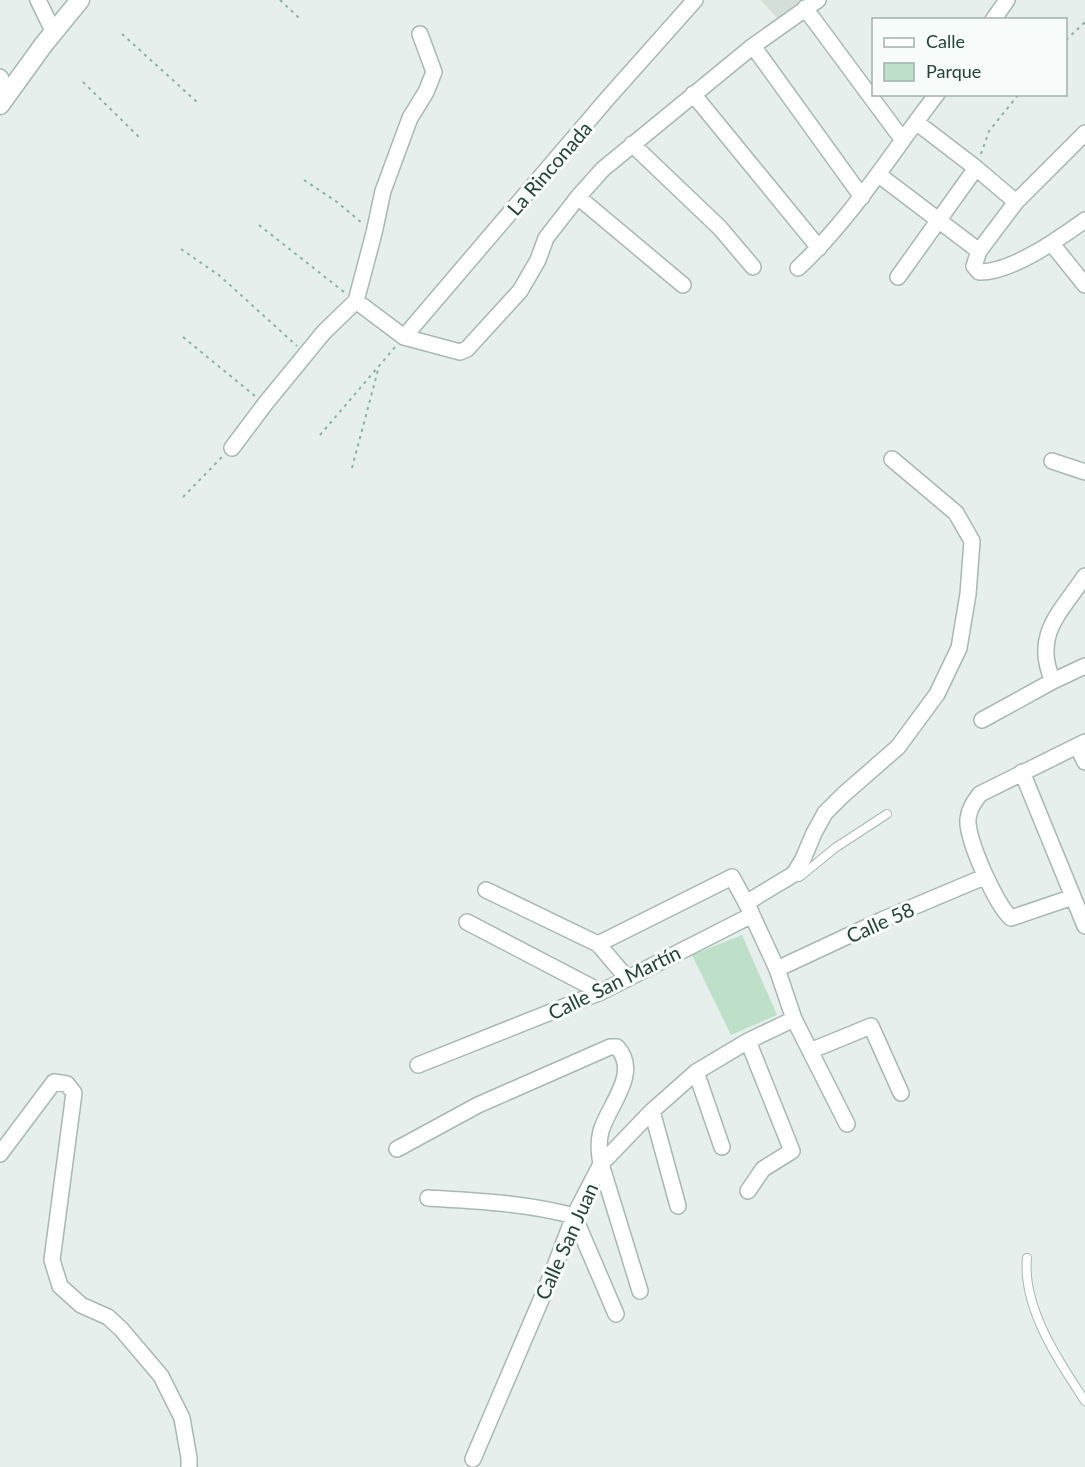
<svg xmlns="http://www.w3.org/2000/svg" width="1085" height="1467" font-family="Lato,sans-serif">
<style>
.built{fill:#d4dfda}
.green{fill:#bfe0c8}
.lines{fill:none;stroke-linecap:round;stroke-linejoin:round}
.service-casing{stroke:#a8b8b2;stroke-width:10}
.minor-casing{stroke:#a8b8b2;stroke-width:18}
.tertiary-casing{stroke:#a8b8b2;stroke-width:21}
.path{stroke:#86b3a5;stroke-width:2;stroke-dasharray:3 4.5;stroke-linecap:butt}
.service{stroke:#fff;stroke-width:8}
.minor{stroke:#fff;stroke-width:15}
.tertiary{stroke:#fff;stroke-width:18}
.labels{text-anchor:middle;dominant-baseline:central;stroke-width:6;stroke-linejoin:round;paint-order:stroke}
.street-label{font-size:20px;fill:#24423a;stroke:#f7fbf9}
</style>
<rect width="100%" height="100%" fill="#e6efeb"/>
<path class="built" d="M 761,0 L 817,0 L 781,23 Z"/>
<path class="green" d="M 742,935 L 777,1015 L 731,1035 L 692,955 Z"/>
<g class="lines">
<g class="service-casing">
<path id="service" d="M 794,874 L 799,877 L 802,875 L 835,848 L 887,814
M 1027,1258 C 1022,1307 1059,1362 1085,1401"/>
</g>
<g class="minor-casing">
<path id="minor" d="M 38,0 L 54,33
M 805,8 L 902,139
M 993,20 L 1007,0
M 753,46 L 862,197
M 0,77 L 8,93
M 693,94 L 819,248
M 916,122 L 976,168 L 1016,202
M 1085,133 L 1016,202 L 979,251 L 974,266 L 979,272 C 1011,273 1060,238 1085,220
M 632,144 L 720,228 L 753,267
M 879,175 L 979,251
M 578,197 L 683,285
M 1052,244 L 1085,285
M 798,268 C 853,217 891,153 937,94
M 898,277 L 976,168
M 356,301 L 404,337 L 460,352 L 467,349 L 520,291 L 538,260 L 546,238 L 578,197 L 603,169 L 753,46 L 818,0
M 404,337 L 607,99 L 695,0
M 232,448 L 265,404 L 324,332 L 356,301 L 374,233 L 383,191 L 410,118 L 426,92 L 434,72 L 420,34
M 1052,461 L 1085,472
M 1053,681 C 1032,635 1061,612 1085,576
M 982,720 L 1053,681 L 1085,666
M 1077,746 L 1085,762
M 1022,772 L 1085,926
M 486,890 L 598,944 L 627,978
M 1073,897 L 1011,918 C 996,905 966,838 968,819 C 969,809 974,802 980,794 L 1085,742
M 746,903 L 794,874 L 803,859 L 814,833 L 825,813 L 843,795 L 898,747 L 937,694 L 959,648 L 968,594 L 972,541 L 956,513 L 892,459
M 467,922 L 601,992
M 598,944 L 732,877 L 751,912
M 777,969 L 882,920 L 984,877
M 794,1019 L 847,1124
M 810,1051 L 871,1026 L 901,1093
M 418,1065 L 601,992 L 752,915 L 777,969 L 794,1019 L 748,1041 L 696,1072 L 652,1111 L 601,1164 L 574,1216 L 552,1274 L 473,1459
M 696,1072 L 722,1147
M 652,1111 L 678,1206
M 397,1149 L 478,1105 L 610,1047 L 617,1047 C 641,1073 608,1106 601,1131 C 598,1143 599,1152 601,1164 L 640,1291
M 0,1154 L 54,1082 L 67,1084 L 74,1093 L 52,1260 L 60,1286 L 81,1305 L 108,1317 L 121,1329 L 161,1376 L 182,1418 L 189,1458 L 189,1467
M 748,1191 L 763,1169 L 792,1151 L 748,1041
M 428,1198 C 477,1201 527,1203 574,1216 L 616,1314"/>
</g>
<g class="tertiary-casing">
<path id="tertiary" d="M 0,105 L 44,44 L 80,0"/>
</g>
<path class="path" d="M 280,0 L 299,18
M 122,34 L 197,102
M 1066,40 L 1085,22
M 83,82 L 141,139
M 981,154 L 989,131 L 1019,94
M 304,180 L 337,202 L 362,223
M 259,225 L 344,292
M 181,249 L 220,276 L 297,346
M 183,337 L 255,396
M 320,435 L 396,346
M 352,468 L 378,370
M 183,497 L 223,456"/>
<use href="#service" class="service"/>
<use href="#minor" class="minor"/>
<use href="#tertiary" class="tertiary"/>
</g>
<g class="labels">
<g class="street-label">
<text transform="translate(549 168) rotate(-49)">La Rinconada</text>
<text transform="translate(880 922) rotate(-24)">Calle 58</text>
<text transform="translate(614 982) rotate(-26)">Calle San Martín</text>
<text transform="translate(566 1241) rotate(-66)">Calle San Juan</text>
</g>
</g>
<rect x="872" y="18" width="195" height="78" fill="#f7fbf9" stroke="#a3b1ad" stroke-width="1.5"/>
<rect x="884" y="38" width="30" height="9" fill="#ffffff" stroke="#a3b1ad" stroke-width="1.5"/>
<text x="926" y="48" font-size="18" fill="#24423a">Calle</text>
<rect x="884" y="63" width="30" height="18" fill="#bfe0c8" stroke="#a3b1ad" stroke-width="1.5"/>
<text x="926" y="78" font-size="18" fill="#24423a">Parque</text>
</svg>
